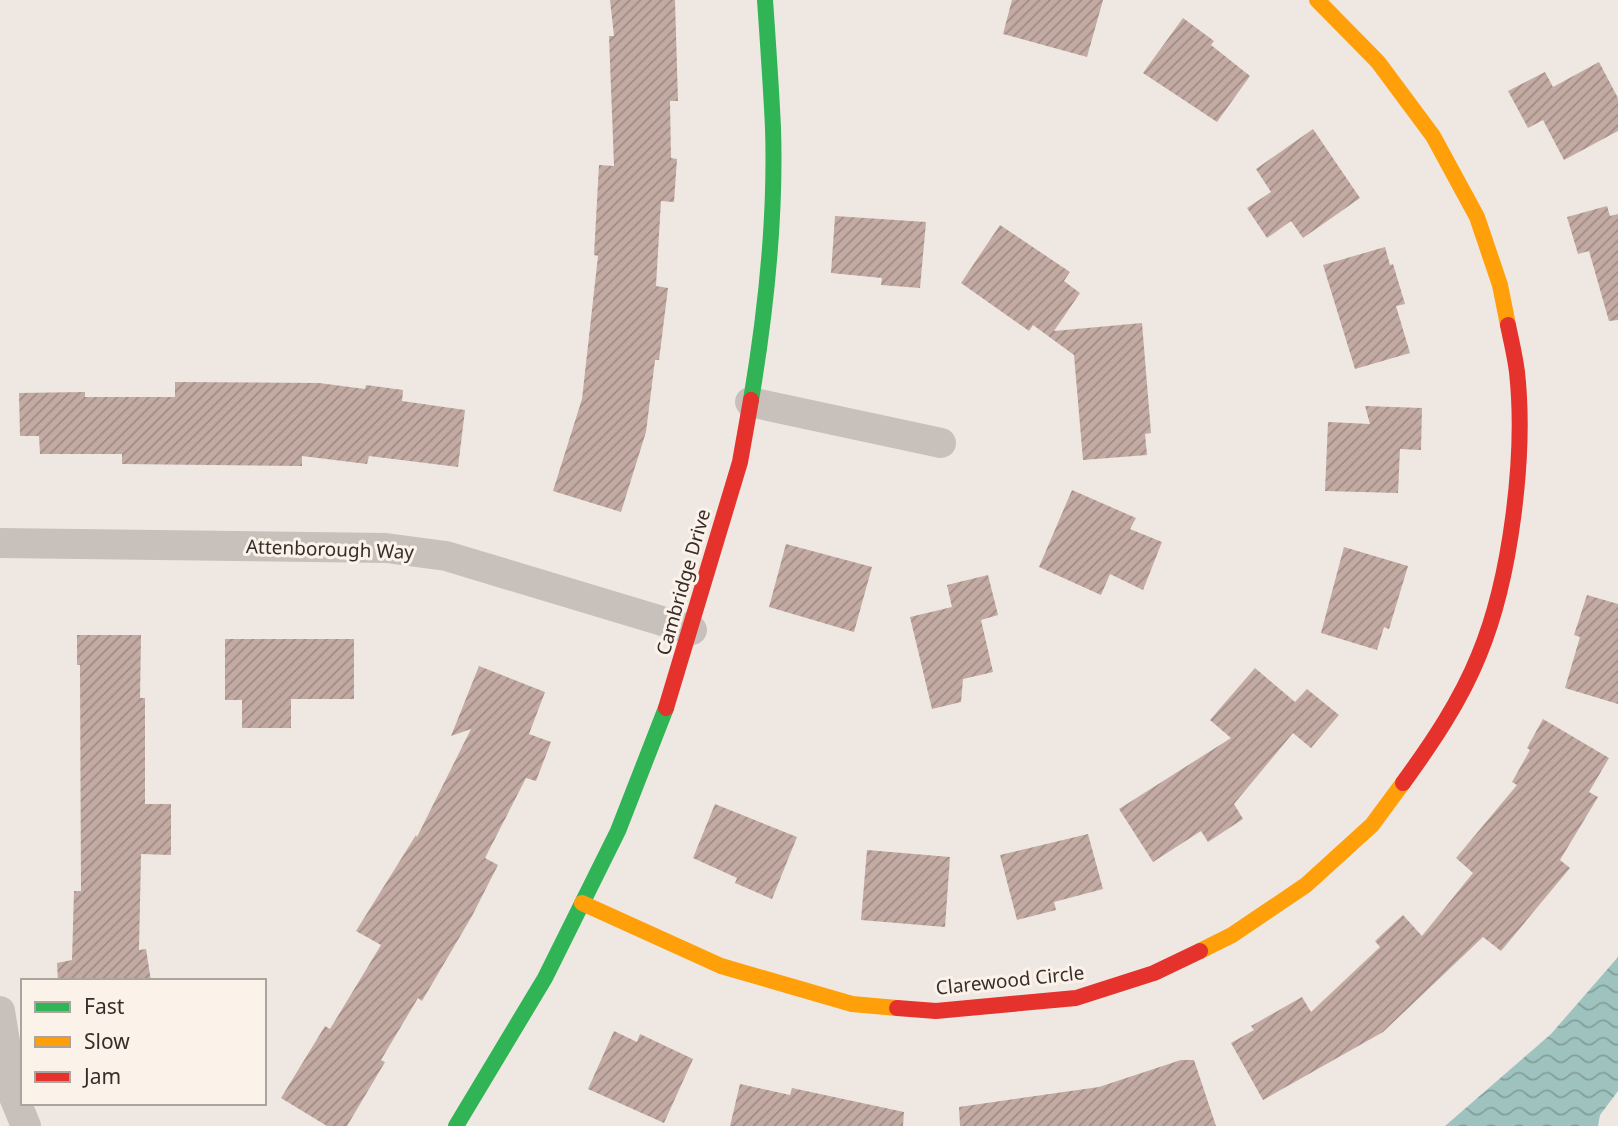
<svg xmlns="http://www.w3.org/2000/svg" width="1618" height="1126" font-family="'Noto Sans',sans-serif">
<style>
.water{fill:url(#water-waves)}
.building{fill:url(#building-hatch)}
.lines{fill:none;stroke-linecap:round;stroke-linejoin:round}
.street{stroke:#c8c0bb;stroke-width:30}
.fast{stroke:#30b455;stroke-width:16}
.slow{stroke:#ff9f0a;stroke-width:16}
.jam{stroke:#e5322d;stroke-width:16}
.labels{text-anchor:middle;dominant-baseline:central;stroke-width:6;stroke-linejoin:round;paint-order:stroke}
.street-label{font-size:19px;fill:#392d29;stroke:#fbf2ea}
</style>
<defs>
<pattern id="water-waves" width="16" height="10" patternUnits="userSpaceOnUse" patternTransform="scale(1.75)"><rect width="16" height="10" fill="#9ec3bf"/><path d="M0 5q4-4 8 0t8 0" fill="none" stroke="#829f9b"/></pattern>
<pattern id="building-hatch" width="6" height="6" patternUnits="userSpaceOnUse" patternTransform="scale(1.75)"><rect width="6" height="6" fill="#c3aaa3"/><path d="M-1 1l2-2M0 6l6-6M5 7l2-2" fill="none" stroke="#9f8b85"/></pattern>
</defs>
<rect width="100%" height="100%" fill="#efe8e2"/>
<path class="water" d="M 1618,957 L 1618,1091 L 1600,1115 L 1598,1126 L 1445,1126 L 1551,1034 Z"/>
<path class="building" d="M 610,0 L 675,0 L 678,101 L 670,101 L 671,158 L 677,159 L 674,202 L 661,201 L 656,286 L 668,288 L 659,360 L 655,360 L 646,432 L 621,512 L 553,491 L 582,399 L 598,256 L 594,255 L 599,165 L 614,166 L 609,36 L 614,36 Z
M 1012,0 L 1103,0 L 1087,57 L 1003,34 Z
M 1183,18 L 1214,41 L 1211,45 L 1250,76 L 1217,122 L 1143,73 Z
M 1599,62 L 1618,98 L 1618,131 L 1564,160 L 1543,120 L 1528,128 L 1508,91 L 1545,72 L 1553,87 Z
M 1313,129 L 1360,198 L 1303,238 L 1291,221 L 1267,238 L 1247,208 L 1271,192 L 1256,169 Z
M 1607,206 L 1610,216 L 1618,214 L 1618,320 L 1609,321 L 1589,251 L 1578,254 L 1567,217 Z
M 835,216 L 926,222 L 920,288 L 881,285 L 882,278 L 831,273 Z
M 1000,225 L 1070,272 L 1064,281 L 1080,293 L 1054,331 L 1142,323 L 1151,433 L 1145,434 L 1147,455 L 1083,460 L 1074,355 L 1033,325 L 1029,331 L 961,283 Z
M 1385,247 L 1390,265 L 1393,264 L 1405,304 L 1396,306 L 1410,353 L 1355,369 L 1323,265 Z
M 175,382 L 319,383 L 365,389 L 366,385 L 403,390 L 402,401 L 465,410 L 458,467 L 369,456 L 367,464 L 302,456 L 302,466 L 122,464 L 122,454 L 40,454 L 39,436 L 20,436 L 19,393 L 85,392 L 85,397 L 175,397 Z
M 1365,406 L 1422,408 L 1421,450 L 1400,449 L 1398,493 L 1325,491 L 1328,422 L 1370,424 Z
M 1072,490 L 1136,518 L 1130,529 L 1162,542 L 1143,590 L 1110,574 L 1101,595 L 1039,567 Z
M 786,544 L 872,567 L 854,632 L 769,607 Z
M 1344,547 L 1408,566 L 1389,629 L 1384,627 L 1377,650 L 1321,633 Z
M 988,575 L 998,615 L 981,620 L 993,672 L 963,679 L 961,702 L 932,709 L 910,617 L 952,607 L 947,585 Z
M 1587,595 L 1618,604 L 1618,704 L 1565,688 L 1580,637 L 1574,635 Z
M 77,635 L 141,635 L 140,698 L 145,698 L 145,804 L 171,804 L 171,855 L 141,854 L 139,950 L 146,949 L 151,981 L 58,981 L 57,963 L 72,960 L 74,891 L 81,891 L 80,665 L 77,665 Z
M 225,639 L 354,639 L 354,699 L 291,699 L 291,728 L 242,728 L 242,700 L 225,700 Z
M 479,666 L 545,692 L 529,734 L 551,742 L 536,781 L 526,778 L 485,858 L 498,865 L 472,916 L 422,1001 L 418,998 L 381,1060 L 385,1062 L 347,1126 L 327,1126 L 281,1098 L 325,1026 L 330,1029 L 381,945 L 356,931 L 416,835 L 417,837 L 471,729 L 451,736 Z
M 1255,668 L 1295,702 L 1307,689 L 1339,715 L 1311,748 L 1293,733 L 1234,804 L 1243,819 L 1208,842 L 1201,831 L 1153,862 L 1119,809 L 1231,738 L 1210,720 Z
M 1543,719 L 1609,758 L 1589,792 L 1598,797 L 1560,860 L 1570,868 L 1501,951 L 1483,937 L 1383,1032 L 1263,1100 L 1231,1043 L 1254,1030 L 1251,1026 L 1302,997 L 1311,1012 L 1380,947 L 1375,941 L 1403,915 L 1422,936 L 1473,873 L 1456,858 L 1517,785 L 1512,782 L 1530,750 L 1527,748 Z
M 715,804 L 797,837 L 772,899 L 735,883 L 737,878 L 693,858 Z
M 1088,834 L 1103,889 L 1054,902 L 1056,910 L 1017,920 L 1000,855 Z
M 867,850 L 950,857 L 945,927 L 861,920 Z
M 614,1031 L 637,1042 L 640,1034 L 693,1059 L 664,1123 L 588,1089 Z
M 1181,1060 L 1194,1060 L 1216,1126 L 960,1126 L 959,1107 L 1099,1087 Z
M 740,1084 L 790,1095 L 792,1088 L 904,1112 L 903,1126 L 730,1126 Z"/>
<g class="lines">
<path class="street" d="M 750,402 L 941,443
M 0,543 L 386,548 L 446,556 L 692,630
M 0,1011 L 14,1097 L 26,1126"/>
<path class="fast" d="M 751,400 C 766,311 776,219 773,128 C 771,85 768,43 765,0
M 456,1126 L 545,978 L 618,831 L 666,708"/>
<path class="slow" d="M 1317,0 L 1378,62 L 1433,136 L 1477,217 L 1500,285 L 1508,325
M 582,903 L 721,966 L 852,1004 L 897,1008
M 1200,951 L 1232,935 L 1306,885 L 1372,825 L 1403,783"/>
<path class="jam" d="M 666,708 L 740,462 L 751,400
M 1403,783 C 1432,743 1460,702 1479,655 C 1511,578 1526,455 1517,372 C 1515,356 1511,340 1508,325
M 897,1008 L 936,1011 L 1076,998 L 1154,973 L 1200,951"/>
</g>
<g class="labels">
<g class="street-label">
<text transform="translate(330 549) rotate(2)">Attenborough Way</text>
<text transform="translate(683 582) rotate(-74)">Cambridge Drive</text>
<text transform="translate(1010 980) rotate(-6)">Clarewood Circle</text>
</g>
</g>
<rect x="21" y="979" width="245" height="126" fill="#fbf2ea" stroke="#ada39d" stroke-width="2"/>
<rect x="35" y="1002" width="35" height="10" fill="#30b455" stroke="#ada39d" stroke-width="2"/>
<text x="84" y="1014" font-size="21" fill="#392d29">Fast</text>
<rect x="35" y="1037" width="35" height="10" fill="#ff9f0a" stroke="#ada39d" stroke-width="2"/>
<text x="84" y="1049" font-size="21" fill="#392d29">Slow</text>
<rect x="35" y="1072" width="35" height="10" fill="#e5322d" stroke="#ada39d" stroke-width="2"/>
<text x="84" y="1084" font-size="21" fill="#392d29">Jam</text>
</svg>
